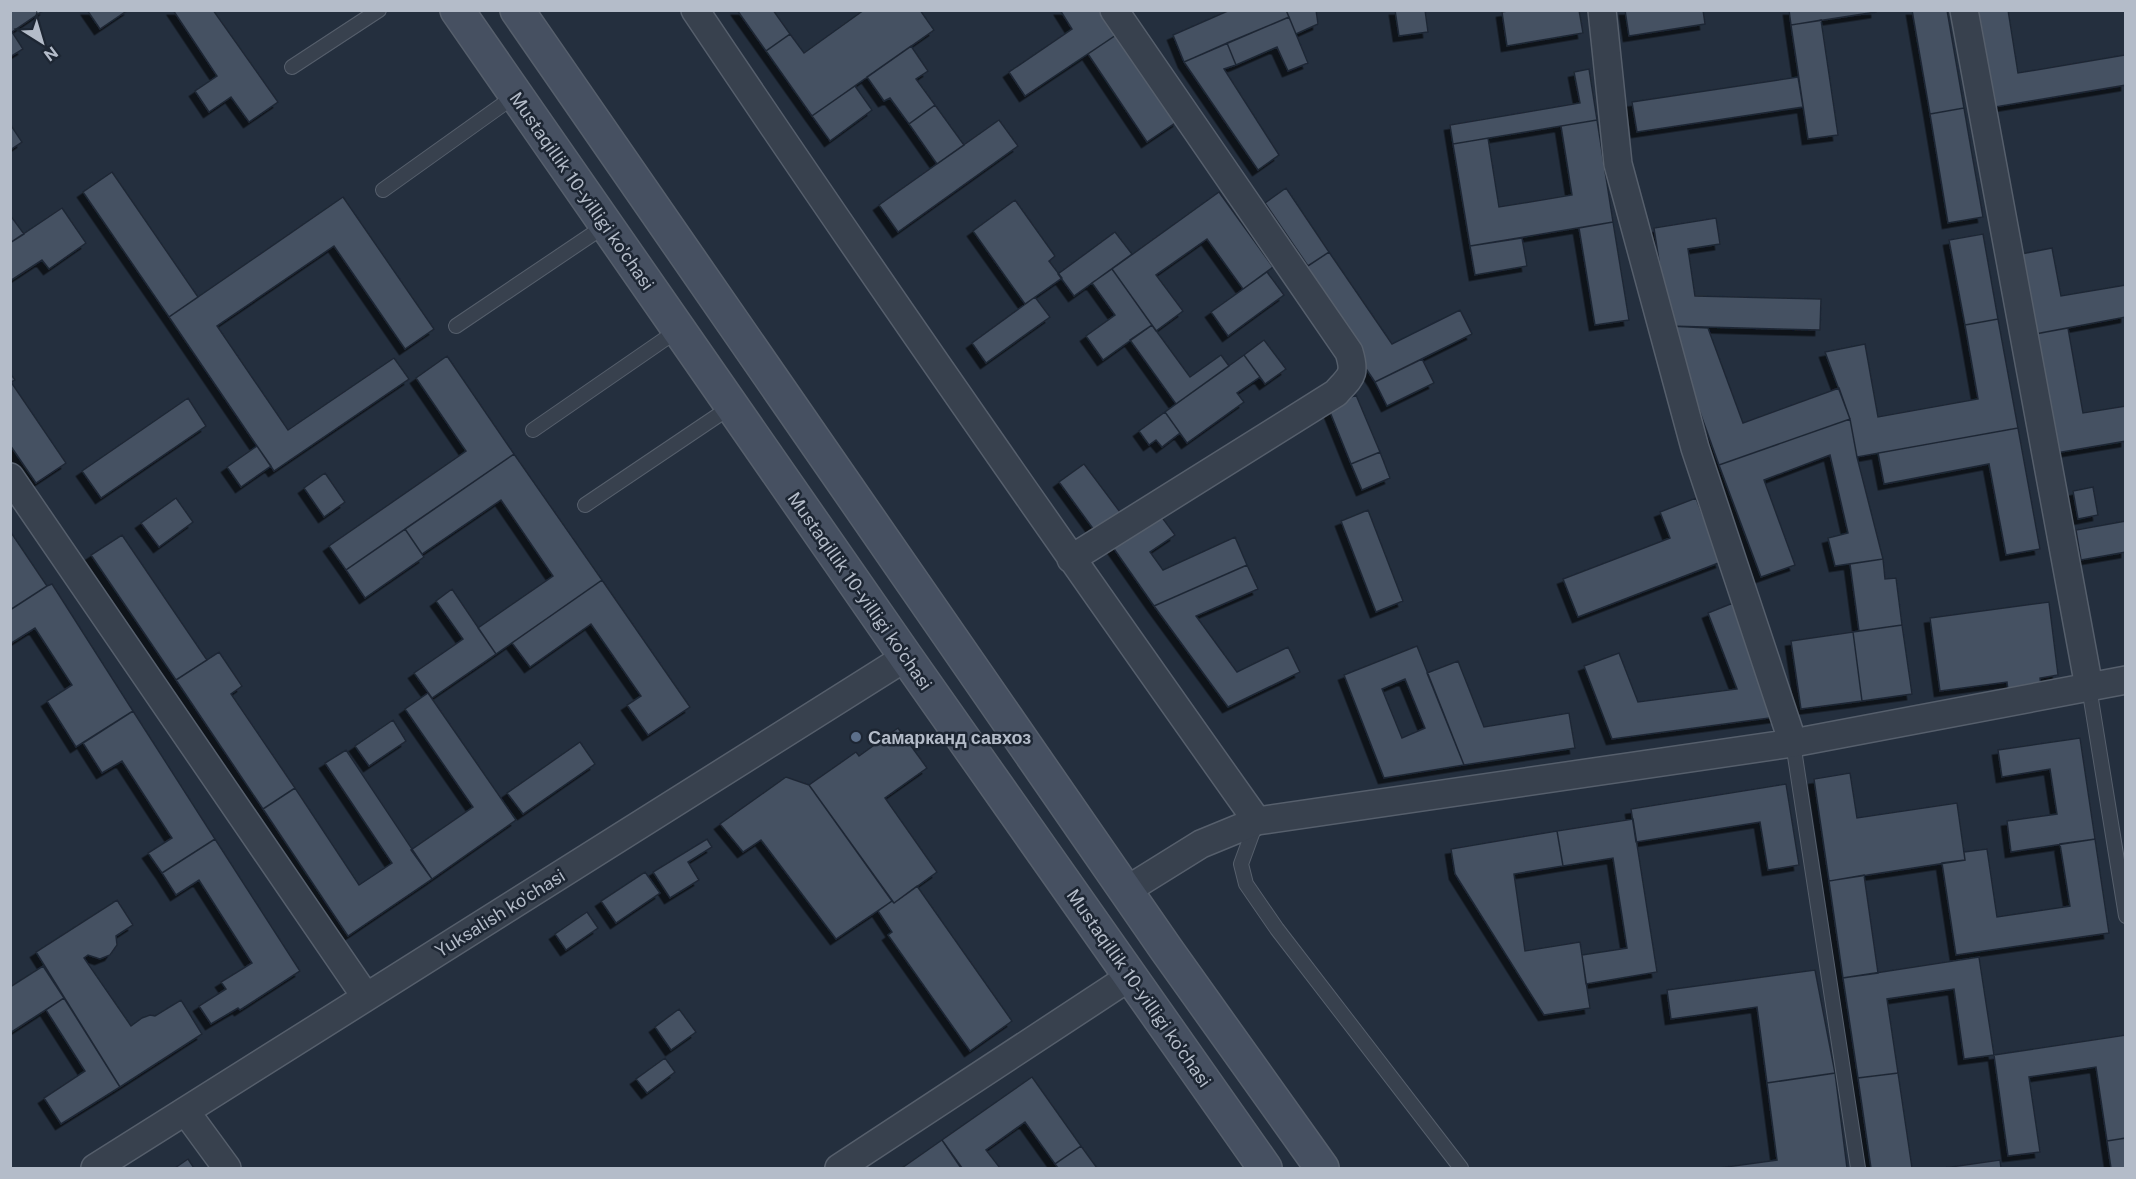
<svg xmlns="http://www.w3.org/2000/svg" width="2136" height="1179" font-family="'Public Sans',sans-serif">
<style>
.building{fill:#455162;stroke:#1f2835;stroke-width:1.5;fill-rule:evenodd;filter:url(#shadow)}
.lines{fill:none;stroke-linecap:round;stroke-linejoin:round}
.service-casing{stroke:#565f6c;stroke-width:16}
.minor-casing{stroke:#565f6c;stroke-width:30}
.secondary-casing{stroke:#565f6c;stroke-width:36}
.service{stroke:#38414e;stroke-width:14}
.minor{stroke:#38414e;stroke-width:27}
.secondary{stroke:#465061;stroke-width:33}
.service-dot{fill:#5c6f8a;stroke:#1d2633;stroke-width:2}
.labels{text-anchor:middle;dominant-baseline:central;stroke-width:5;stroke-linejoin:round;paint-order:stroke}
.street-label{font-size:18px;fill:#b4bcc9;stroke:#1d2633}
.poi-label{font-size:18px;font-weight:bold;fill:#b4bcc9;stroke:#1d2633;text-anchor:start}
</style>
<defs>
<filter id="shadow"><feDropShadow dx="-5.5" dy="5.5" stdDeviation="0" flood-color="#0009"/></filter>
</defs>
<rect width="100%" height="100%" fill="#242f3e"/>
<path class="building" d="M 10,10 L 44,10 L 12,32 L 23,49 L 10,57 Z
M 87,10 L 128,10 L 100,29 Z
M 173,10 L 213,10 L 278,102 L 249,122 L 231,97 L 209,112 L 195,91 L 217,76 Z
M 737,10 L 773,10 L 790,34 L 766,51 Z
M 864,10 L 920,10 L 934,30 L 812,116 L 766,51 L 790,34 L 804,53 Z
M 1060,10 L 1104,10 L 1119,33 L 1025,96 L 1009,72 L 1072,29 Z
M 1230,10 L 1286,10 L 1289,17 L 1184,62 L 1173,35 Z
M 1286,10 L 1316,10 L 1318,24 L 1296,34 Z
M 1395,10 L 1425,10 L 1428,32 L 1399,36 Z
M 1513,10 L 1579,10 L 1583,33 L 1507,46 L 1502,12 Z
M 1625,10 L 1703,10 L 1705,24 L 1629,36 Z
M 1789,10 L 1876,10 L 1876,12 L 1791,25 Z
M 1912,10 L 1947,10 L 1964,108 L 1930,114 Z
M 1978,10 L 2008,10 L 2018,73 L 2125,55 L 2126,85 L 1995,107 Z
M 1289,17 L 1308,63 L 1288,71 L 1277,47 L 1236,65 L 1227,43 Z
M 1821,20 L 1838,135 L 1808,139 L 1791,25 Z
M 1119,33 L 1178,121 L 1147,142 L 1088,54 Z
M 1227,43 L 1236,65 L 1224,69 L 1279,155 L 1258,170 L 1184,62 Z
M 911,46 L 928,71 L 916,79 L 935,105 L 909,124 L 890,98 L 884,101 L 867,77 Z
M 1589,69 L 1597,120 L 1453,144 L 1450,125 L 1580,103 L 1574,72 Z
M 1798,77 L 1803,107 L 1637,132 L 1632,102 Z
M 855,86 L 872,110 L 830,141 L 812,116 Z
M 935,105 L 964,145 L 937,164 L 909,124 Z
M 1964,108 L 1983,217 L 1948,223 L 1930,114 Z
M 999,120 L 1018,146 L 898,232 L 879,205 Z
M 1597,120 L 1613,222 L 1470,246 L 1453,144 L 1488,138 L 1499,207 L 1572,195 L 1561,126 Z
M 10,124 L 22,142 L 10,150 Z
M 112,172 L 198,297 L 169,317 L 83,192 Z
M 1286,188 L 1329,252 L 1308,266 L 1265,203 Z
M 1219,192 L 1273,267 L 1243,289 L 1207,239 L 1156,275 L 1183,311 L 1156,331 L 1112,269 Z
M 343,197 L 434,329 L 405,349 L 334,246 L 217,326 L 288,430 L 394,358 L 409,379 L 274,471 L 169,317 Z
M 1015,200 L 1055,256 L 1049,261 L 1062,278 L 1025,304 L 973,231 Z
M 62,208 L 86,243 L 49,269 L 42,260 L 10,281 L 10,243 Z
M 10,215 L 24,234 L 10,243 Z
M 1716,218 L 1720,244 L 1688,249 L 1695,296 L 1821,299 L 1820,330 L 1669,326 L 1654,228 Z
M 1613,222 L 1629,320 L 1595,325 L 1579,228 Z
M 1115,232 L 1132,254 L 1074,296 L 1058,274 Z
M 1983,234 L 1998,319 L 1965,325 L 1949,240 Z
M 1522,238 L 1527,266 L 1475,275 L 1470,246 Z
M 2052,248 L 2061,296 L 2126,285 L 2126,317 L 2035,334 L 2021,254 Z
M 1329,252 L 1392,344 L 1460,310 L 1472,334 L 1375,382 L 1300,271 Z
M 1112,269 L 1152,325 L 1103,360 L 1086,336 L 1115,315 L 1092,283 Z
M 1267,272 L 1284,295 L 1228,336 L 1211,312 Z
M 1035,297 L 1050,317 L 986,363 L 972,343 Z
M 1998,319 L 2018,428 L 1857,457 L 1850,419 L 1825,352 L 1865,344 L 1878,417 L 1978,399 L 1965,325 Z
M 1152,325 L 1190,377 L 1221,355 L 1229,366 L 1176,404 L 1130,340 Z
M 1669,326 L 1708,328 L 1743,423 L 1839,388 L 1850,419 L 1719,465 Z
M 2068,328 L 2083,413 L 2126,406 L 2126,441 L 2056,453 L 2035,334 Z
M 1264,340 L 1286,369 L 1265,384 L 1244,355 Z
M 1244,355 L 1260,377 L 1237,393 L 1244,402 L 1187,443 L 1165,412 Z
M 447,356 L 514,454 L 346,570 L 329,546 L 466,451 L 416,378 Z
M 1422,359 L 1434,383 L 1387,406 L 1375,382 Z
M 10,373 L 15,380 L 11,382 L 66,463 L 36,483 L 10,445 Z
M 1356,395 L 1380,452 L 1351,464 L 1328,407 Z
M 188,398 L 206,426 L 101,498 L 82,471 Z
M 1165,412 L 1180,433 L 1162,447 L 1156,440 L 1149,445 L 1139,431 Z
M 1850,419 L 1857,457 L 1883,559 L 1835,566 L 1828,538 L 1848,533 L 1830,455 L 1764,480 L 1795,565 L 1761,577 L 1719,465 Z
M 2018,428 L 2040,549 L 2006,555 L 1989,464 L 1884,484 L 1878,453 Z
M 257,446 L 271,466 L 241,487 L 227,467 Z
M 1380,452 L 1390,478 L 1362,490 L 1351,464 Z
M 514,454 L 602,580 L 496,654 L 478,628 L 553,576 L 501,500 L 422,554 L 405,529 Z
M 1084,464 L 1123,516 L 1097,534 L 1059,482 Z
M 325,473 L 345,502 L 324,517 L 304,488 Z
M 2093,487 L 2098,515 L 2078,519 L 2073,491 Z
M 176,498 L 193,522 L 159,547 L 141,523 Z
M 1696,498 L 1721,562 L 1578,617 L 1563,579 L 1670,538 L 1660,512 Z
M 1368,510 L 1403,601 L 1376,612 L 1341,521 Z
M 1158,512 L 1175,535 L 1150,552 L 1163,570 L 1235,537 L 1247,565 L 1154,606 L 1112,546 Z
M 2126,521 L 2126,552 L 2081,560 L 2076,530 Z
M 405,529 L 424,557 L 365,598 L 346,570 Z
M 10,531 L 47,586 L 10,610 Z
M 122,535 L 207,660 L 176,680 L 91,555 Z
M 1883,559 L 1885,579 L 1896,578 L 1902,625 L 1859,631 L 1850,564 Z
M 1247,565 L 1258,589 L 1196,616 L 1237,672 L 1288,647 L 1300,672 L 1228,707 L 1154,606 Z
M 602,580 L 690,707 L 648,735 L 627,705 L 641,696 L 591,624 L 530,667 L 512,643 Z
M 52,584 L 133,711 L 76,747 L 47,701 L 72,685 L 35,628 L 10,644 L 10,610 L 47,586 Z
M 452,589 L 496,654 L 432,698 L 414,673 L 463,639 L 436,601 Z
M 2049,602 L 2058,675 L 2040,678 L 2041,686 L 2008,690 L 2007,682 L 1940,691 L 1930,618 Z
M 1733,603 L 1777,717 L 1612,739 L 1584,666 L 1619,653 L 1638,702 L 1737,689 L 1708,613 Z
M 1902,625 L 1912,694 L 1862,701 L 1853,632 Z
M 1853,632 L 1862,701 L 1801,709 L 1791,641 Z
M 1417,646 L 1464,765 L 1384,778 L 1344,675 ZM 1405,679 L 1425,728 L 1402,738 L 1382,689 Z
M 219,652 L 242,686 L 231,694 L 295,788 L 263,809 L 176,680 Z
M 1458,661 L 1484,727 L 1569,713 L 1575,748 L 1464,765 L 1427,673 Z
M 428,693 L 516,820 L 432,879 L 411,850 L 473,807 L 405,709 Z
M 133,711 L 215,839 L 162,873 L 148,853 L 172,838 L 122,761 L 102,773 L 83,743 Z
M 393,720 L 406,741 L 369,766 L 355,746 Z
M 898,728 L 927,768 L 885,798 L 937,872 L 894,903 L 809,785 L 856,752 L 859,756 Z
M 2080,738 L 2095,839 L 2011,852 L 2007,821 L 2057,814 L 2050,769 L 2002,777 L 1998,750 Z
M 580,742 L 595,764 L 523,814 L 507,793 Z
M 346,750 L 432,879 L 348,936 L 263,809 L 295,788 L 359,885 L 392,863 L 325,763 Z
M 1850,773 L 1857,818 L 1957,803 L 1965,860 L 1829,881 L 1814,779 Z
M 786,777 L 809,785 L 892,901 L 836,939 L 761,840 L 743,852 L 720,824 Z
M 1786,784 L 1799,865 L 1768,870 L 1760,822 L 1636,842 L 1631,809 Z
M 1633,819 L 1657,972 L 1586,984 L 1582,955 L 1627,948 L 1613,858 L 1563,866 L 1557,831 Z
M 1557,831 L 1563,866 L 1514,874 L 1525,951 L 1580,942 L 1590,1008 L 1544,1015 L 1455,874 L 1451,849 Z
M 215,839 L 300,971 L 240,1010 L 238,1008 L 211,1024 L 199,1006 L 226,989 L 221,982 L 252,963 L 199,880 L 176,895 L 162,873 Z
M 707,839 L 712,847 L 688,862 L 699,880 L 670,898 L 653,872 Z
M 2095,839 L 2109,933 L 1956,955 L 1942,863 L 1965,860 L 1964,852 L 1987,849 L 1997,917 L 2070,906 L 2060,844 Z
M 645,872 L 660,893 L 616,923 L 601,901 Z
M 1864,875 L 1878,973 L 1843,978 L 1829,881 Z
M 917,886 L 1012,1021 L 970,1051 L 888,935 L 892,932 L 878,911 L 892,901 L 894,903 Z
M 117,900 L 133,925 L 116,936 L 117,945 L 110,955 L 100,959 L 88,955 L 84,958 L 131,1026 L 142,1018 L 150,1015 L 155,1016 L 181,1000 L 202,1034 L 120,1087 L 36,952 Z
M 587,912 L 598,928 L 566,950 L 555,934 Z
M 1979,957 L 1994,1055 L 1964,1059 L 1954,989 L 1887,999 L 1898,1073 L 1858,1078 L 1843,978 Z
M 43,966 L 64,998 L 10,1033 L 10,987 Z
M 1815,970 L 1835,1073 L 1767,1083 L 1757,1007 L 1671,1019 L 1667,990 Z
M 64,998 L 120,1087 L 61,1124 L 44,1098 L 85,1071 L 46,1010 Z
M 679,1009 L 696,1032 L 671,1050 L 655,1027 Z
M 2126,1035 L 2126,1138 L 2107,1141 L 2096,1067 L 2029,1077 L 2040,1152 L 2008,1156 L 1994,1055 Z
M 665,1058 L 675,1072 L 647,1093 L 636,1079 Z
M 1835,1073 L 1847,1168 L 1719,1168 L 1777,1160 L 1767,1083 Z
M 1898,1073 L 1912,1168 L 1871,1168 L 1858,1078 Z
M 1032,1077 L 1081,1146 L 1055,1164 L 1025,1122 L 986,1150 L 1000,1168 L 962,1168 L 942,1140 Z
M 2126,1138 L 2126,1168 L 2111,1168 L 2107,1141 Z
M 942,1140 L 961,1168 L 902,1168 Z
M 1081,1146 L 1097,1168 L 1058,1168 L 1055,1164 Z
M 188,1159 L 194,1168 L 175,1168 Z
M 2000,1160 L 2001,1168 L 1944,1168 Z"/>
<g class="lines">
<g class="service-casing">
<path id="service" d="M 292,67 L 379,10
M 383,190 L 516,95
M 456,326 L 606,225
M 533,430 L 678,330
M 585,505 L 732,406
M 2089,687 L 2126,916
M 1793,743 L 1858,1168
M 1256,823 L 1241,864 L 1246,884 L 1277,929 L 1461,1168"/>
</g>
<g class="minor-casing">
<path id="minor" d="M 695,10 C 878,283 1067,553 1257,821
M 1602,10 L 1618,164 L 1695,448 L 1793,743
M 1964,10 L 2089,687
M 10,477 L 366,997
M 1071,559 L 1336,393 C 1351,376 1356,375 1349,352 L 1114,10
M 1127,890 L 1201,844 L 1257,821 L 1793,743 L 2126,680
M 186,1112 L 227,1168
M 95,1168 L 906,657
M 839,1168 L 1131,976"/>
</g>
<g class="secondary-casing">
<path id="secondary" d="M 457,10 L 906,657 L 1265,1168
M 517,10 L 1166,949 L 1322,1168"/>
</g>
<use href="#service" class="service"/>
<use href="#minor" class="minor"/>
<use href="#secondary" class="secondary"/>
</g>
<circle class="service-dot" cx="856" cy="737" r="6"/>
<g class="labels">
<g class="street-label">
<text transform="translate(582 191) rotate(55)">Mustaqillik 10-yilligi ko'chasi</text>
<text transform="translate(860 591) rotate(55)">Mustaqillik 10-yilligi ko'chasi</text>
<text transform="translate(500 913) rotate(-32)">Yuksalish ko'chasi</text>
<text transform="translate(1139 988) rotate(55)">Mustaqillik 10-yilligi ko'chasi</text>
</g>
<g class="poi-label">
<text x="868" y="737">Самарканд савхоз</text>
</g>
</g>
<rect width="2136" height="1179" fill="none" stroke="#b4bcc9" stroke-width="24"/>
<g transform="translate(42 42) rotate(143)" stroke="#1d2633" stroke-width="4.5" paint-order="stroke">
<path d="M0-4.5L10 22L0 15L-10 22Z" fill="#b4bcc9"/>
<text y="-9" font-size="16" font-weight="bold" text-anchor="middle" fill="#b4bcc9">N</text>
</g>
</svg>
